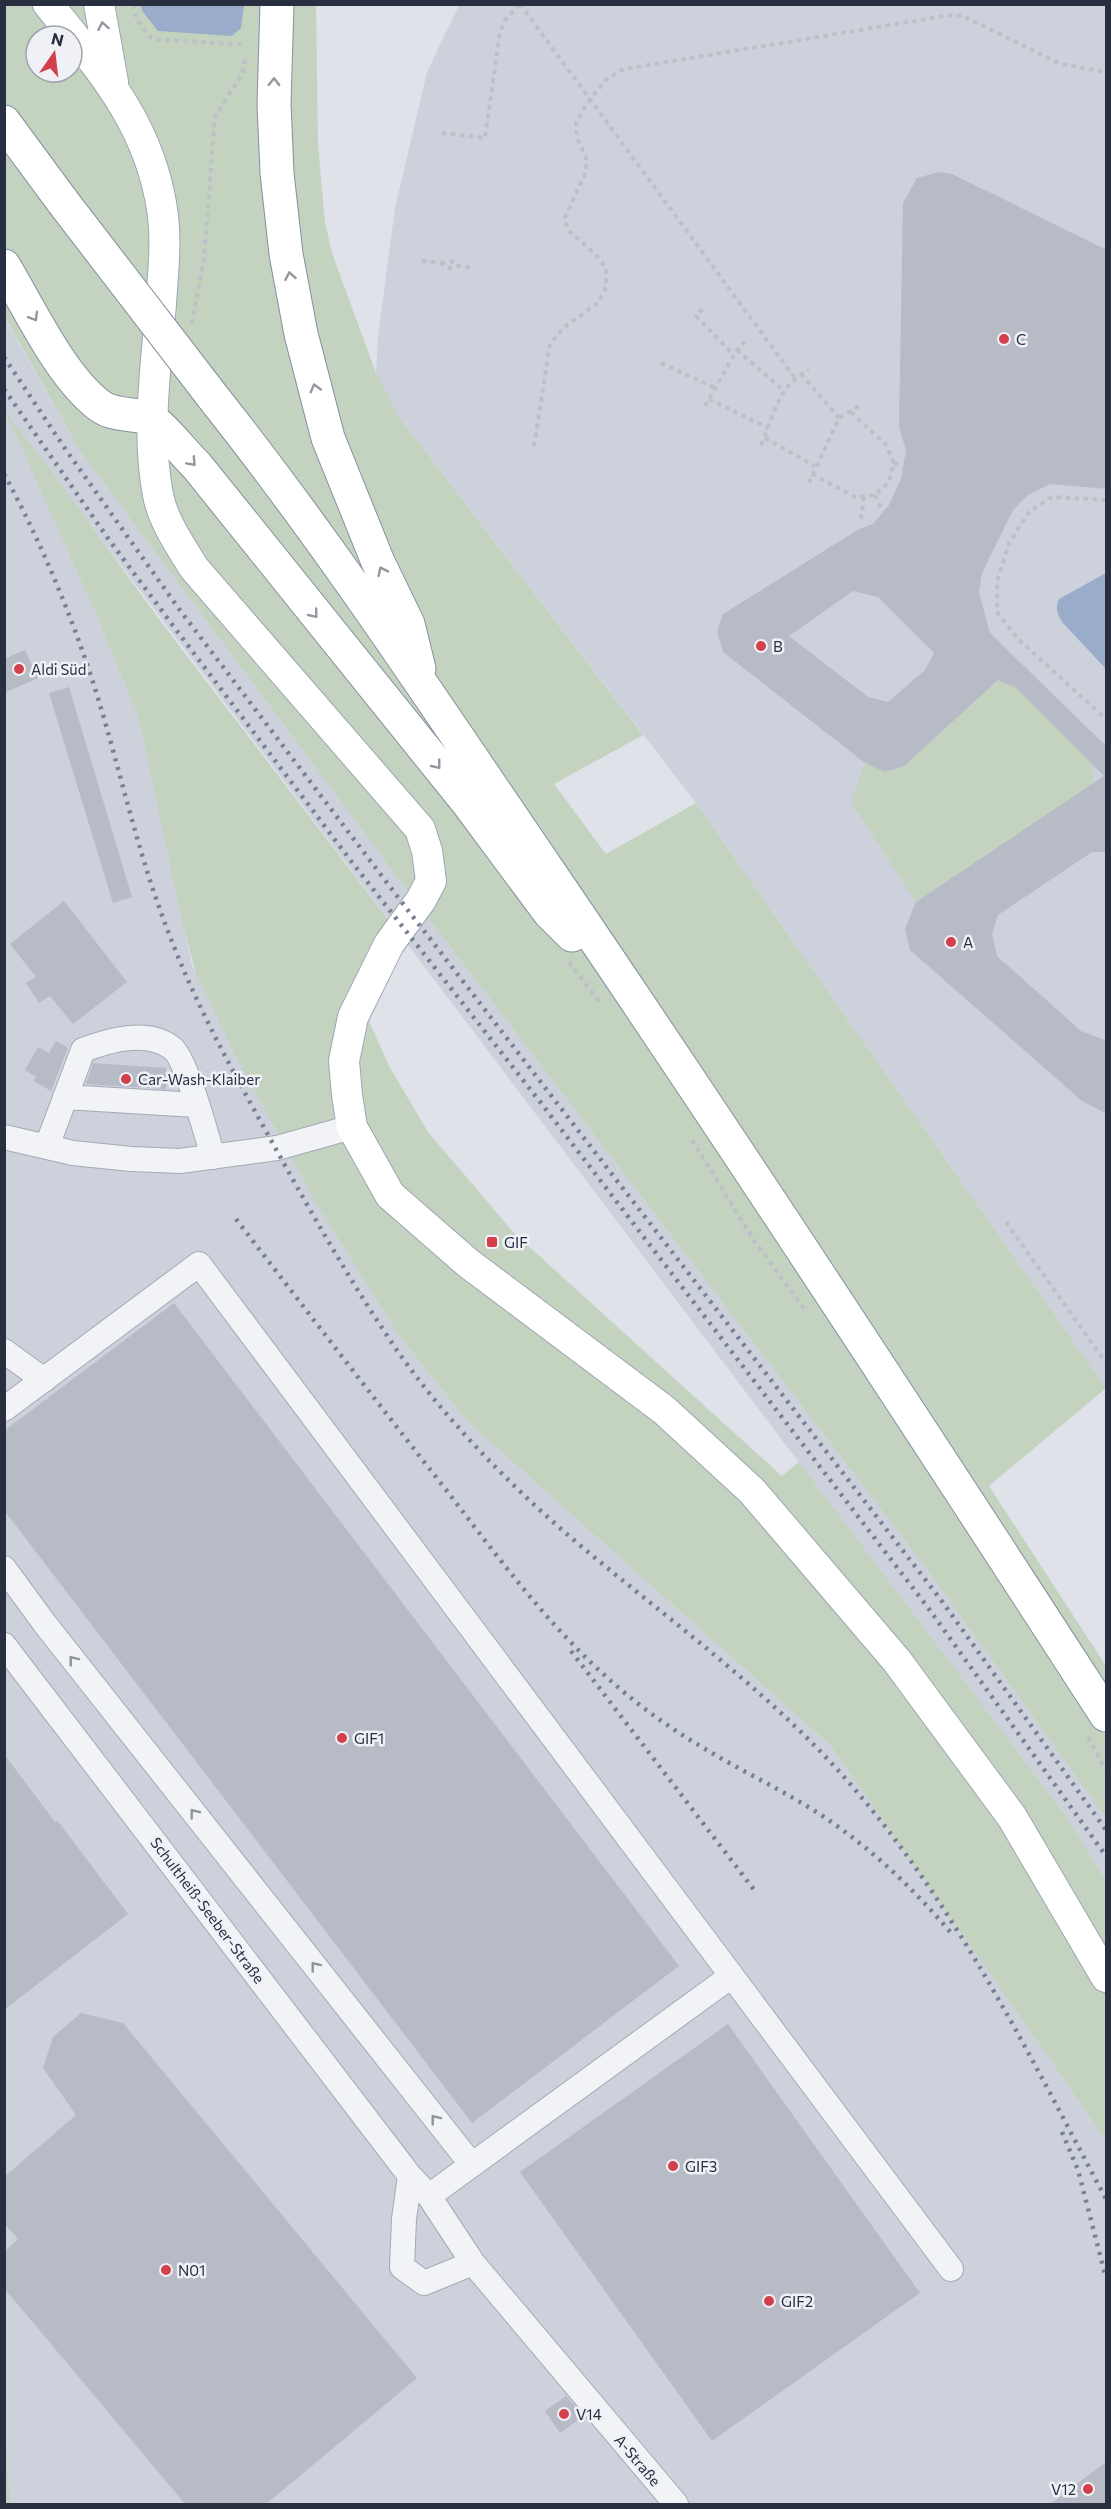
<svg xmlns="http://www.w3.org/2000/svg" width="1111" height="2509" font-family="Commissioner,sans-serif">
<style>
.built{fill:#cdd1db}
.green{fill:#c3d3c0;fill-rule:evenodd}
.water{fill:#99adca}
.building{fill:#b6bbc6;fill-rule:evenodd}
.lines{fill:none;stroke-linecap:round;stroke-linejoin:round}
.minor-casing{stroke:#a4a9b3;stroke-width:26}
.major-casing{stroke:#9ea5b5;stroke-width:32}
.highway-casing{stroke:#868ea0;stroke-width:35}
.path{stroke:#bdc0c7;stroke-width:4;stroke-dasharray:4.5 4.5;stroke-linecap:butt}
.minor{stroke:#f2f3f7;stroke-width:24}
.major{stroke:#fff;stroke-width:30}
.highway{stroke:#fff;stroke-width:33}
.rail{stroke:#788093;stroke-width:4.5;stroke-dasharray:3 6;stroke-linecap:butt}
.highway-bridge-casing{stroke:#868ea0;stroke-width:35;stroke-linecap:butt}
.highway-bridge{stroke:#fff;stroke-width:33}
.oneway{stroke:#9397a0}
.oneway2{stroke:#8c919c}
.poi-dot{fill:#d2404b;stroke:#eff1f6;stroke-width:2}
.labels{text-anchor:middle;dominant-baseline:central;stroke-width:5;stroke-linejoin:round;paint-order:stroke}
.poi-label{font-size:15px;fill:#272f40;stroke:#eff1f6;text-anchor:start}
.street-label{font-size:15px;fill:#272f40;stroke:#eff1f6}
</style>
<rect width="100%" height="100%" fill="#dfe2e9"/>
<path class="built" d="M 459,5 L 1106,5 L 1106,1388 L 696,803 L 399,417 L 376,373 L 378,336 L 395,208 L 427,72 Z
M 4,317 L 80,451 L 406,889 L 926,1568 L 1106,1818 L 1106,1881 L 1066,1816 L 7,414 L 98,618 L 139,719 L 192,965 L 237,1059 L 313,1198 L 399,1336 L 468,1422 L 831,1746 L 1106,2140 L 1106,2504 L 10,2504 L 4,2431 Z"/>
<path class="green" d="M 4,5 L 316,5 L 318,145 L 325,222 L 332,253 L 376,373 L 399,417 L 643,735 L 554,784 L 606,854 L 696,803 L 1106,1388 L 989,1486 L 1106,1666 L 1106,1818 L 926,1568 L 406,889 L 80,451 L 5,317 ZM 36,36 L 72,36 L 72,72 L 36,72 Z
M 5,411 L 48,466 L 164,626 L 400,935 L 369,1021 L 389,1066 L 428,1132 L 515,1234 L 782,1476 L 799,1462 L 1066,1816 L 1106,1881 L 1106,2140 L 831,1746 L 468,1422 L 399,1336 L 313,1198 L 237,1059 L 196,974 L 182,921 L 139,719 L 98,618 Z
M 998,680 L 1016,688 L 1092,764 L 1094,784 L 916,902 L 851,802 L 865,763 L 885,772 L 904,766 Z
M 5,2431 L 10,2504 L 5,2504 Z"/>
<path class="water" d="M 140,5 L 244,5 L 241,28 L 232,36 L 158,31 L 143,12 Z
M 1106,573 L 1106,669 L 1063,623 C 1057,615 1055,608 1059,599 Z"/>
<path class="building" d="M 939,172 L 952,174 L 1107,250 L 1107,489 L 1050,484 L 1028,495 L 1013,510 L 982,573 L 979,593 L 990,633 L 1107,747 L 1107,852 L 1092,852 L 998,915 L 992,934 L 997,956 L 1081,1031 L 1107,1041 L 1107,1114 L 1082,1101 L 910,950 L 905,929 L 916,902 L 1104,776 L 1016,688 L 998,680 L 904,766 L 885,772 L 865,763 L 723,652 L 717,632 L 723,614 L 859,529 L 873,524 L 889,505 L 901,479 L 906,450 L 899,427 L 903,203 L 917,178 ZM 853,591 L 878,597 L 934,653 L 925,670 L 888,702 L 868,697 L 789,636 Z
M 25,650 L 38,678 L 4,693 L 4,659 Z
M 69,687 L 132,897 L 113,903 L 49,693 Z
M 64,901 L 127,982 L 73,1024 L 50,996 L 39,1003 L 26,983 L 36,977 L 10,944 Z
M 56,1041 L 68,1048 L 51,1091 L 34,1081 L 36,1077 L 25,1070 L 38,1047 L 49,1053 Z
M 93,1063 L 166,1068 L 166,1089 L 86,1084 Z
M 174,1303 L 679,1966 L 472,2123 L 4,1510 L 4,1431 Z
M 4,1754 L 55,1822 L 57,1820 L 128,1914 L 4,2010 Z
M 81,2013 L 123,2023 L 417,2378 L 265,2505 L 186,2505 L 4,2288 L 4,2252 L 18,2239 L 4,2223 L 4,2177 L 76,2115 L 43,2068 L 53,2037 Z
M 728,2024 L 920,2293 L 712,2441 L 520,2172 Z
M 566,2396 L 584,2416 L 560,2433 L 545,2411 Z
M 1107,2461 L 1107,2505 L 1049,2505 Z"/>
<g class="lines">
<g class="minor-casing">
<path id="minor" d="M 65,1097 L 196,1105
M 4,1137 L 73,1153 L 131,1159 L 180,1161 L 277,1148 L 352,1127
M 47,1146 L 83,1050 C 109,1040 147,1029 172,1048 C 186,1058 207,1137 213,1157
M 4,1351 L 44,1380
M 4,1409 L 199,1264 L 951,2269
M 4,1568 L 45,1624 L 472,2165
M 4,1645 L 410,2176 L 429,2196 L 473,2263 L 424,2283 L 402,2267 L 404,2219 L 410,2176
M 429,2196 L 730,1977
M 473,2263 L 676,2504"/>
</g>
<g class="major-casing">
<path id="major" d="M 48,4 C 100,69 149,123 162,209 C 167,240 163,273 161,304 C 156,367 146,432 158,495 C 163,521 180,545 194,568 L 420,829 L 427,851 L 431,881 L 421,900 L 389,944 L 353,1017 L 344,1061 L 347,1095 L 352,1127 L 390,1195 L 468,1263 L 664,1410 L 752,1491 L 897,1661 L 1012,1817 L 1106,1977
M 99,4 L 113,82"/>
</g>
<g class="highway-casing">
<path id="highway" d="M 277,4 L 274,104 L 277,173 L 286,254 L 301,334 L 328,438 L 378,562 L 408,624 L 419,669
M 4,122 L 63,202
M 4,266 C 29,308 61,377 100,406 C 115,417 140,413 152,420 C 165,428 185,455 197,466 L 468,803 L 549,912 L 572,935
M 216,401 C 335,551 440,712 548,870 C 738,1149 923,1432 1106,1715"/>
</g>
<path class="path" d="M 133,4 L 136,18 L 152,39 L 246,45
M 520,4 L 794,377
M 442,133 L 485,138 L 500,32 L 505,20 L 520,4
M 422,261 L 440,263 L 450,268 L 458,266 L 473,268
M 441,263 L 451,261 L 458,266
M 702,309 L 696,316 L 734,355
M 192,324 L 204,258 L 215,116 L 243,73 L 245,59
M 737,350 L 784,391
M 661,363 L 715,388
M 801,374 L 839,418
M 709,399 L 768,428
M 705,406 L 737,350 L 747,340
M 765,438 L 815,466
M 761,445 C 774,415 778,385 809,370
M 534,446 L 550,344 L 563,328 L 598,303 L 606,287 L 606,268 L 595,254 L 567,229 L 565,217 L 586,172 L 586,157 L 577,138 L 576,122 L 590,99 L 608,78 L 624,69 L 951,15 L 963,16 L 1061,64 L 1106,72
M 894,463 L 903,466
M 812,474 L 855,497 L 875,495 L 889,482 L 894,463 L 886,445 L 850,411
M 809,483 L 839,418 L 859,406
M 875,495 L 883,512
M 1106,500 L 1052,497 L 1030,511 L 1009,543 L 997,581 L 997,612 L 1018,639 L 1106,719
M 861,519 L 864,496
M 569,962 L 601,1004
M 692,1140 L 755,1242 L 806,1311
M 1006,1222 L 1106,1363
M 1088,1737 L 1106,1771"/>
<use href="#minor" class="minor"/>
<use href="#major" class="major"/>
<use href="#highway" class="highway"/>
<path class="rail" d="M 4,357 L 66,450 L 179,609 L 397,896 L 941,1600 L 1106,1830
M 4,389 L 107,537 L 168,619 L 351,861 L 541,1103 L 929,1609 L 1106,1856
M 4,474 C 39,538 68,607 91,676 C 118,759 135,845 166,926 C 194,1002 233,1072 272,1142 C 309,1209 347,1276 390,1340 C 441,1416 512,1488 582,1547 C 662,1614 747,1676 820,1751 C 944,1880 1023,2043 1106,2199
M 236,1219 C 306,1310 376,1401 447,1491 C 500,1560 553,1632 619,1688 C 648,1713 679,1734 712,1753 C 749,1775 788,1793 824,1817 C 873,1850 914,1889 952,1934
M 571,1651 L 755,1891
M 1062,2132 L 1078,2170 L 1106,2278"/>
<g class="highway-bridge-casing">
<path id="highway-bridge" d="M 63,202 L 216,401"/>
</g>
<use href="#highway-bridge" class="highway-bridge"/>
</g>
<defs><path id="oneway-chevron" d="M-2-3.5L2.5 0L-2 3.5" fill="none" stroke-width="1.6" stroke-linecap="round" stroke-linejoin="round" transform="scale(1.5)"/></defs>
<g class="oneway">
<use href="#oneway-chevron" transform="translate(103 26) rotate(-100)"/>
<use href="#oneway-chevron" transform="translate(274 82) rotate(-89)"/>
<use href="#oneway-chevron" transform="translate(290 276) rotate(-100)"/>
<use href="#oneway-chevron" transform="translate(34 317) rotate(59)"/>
<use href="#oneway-chevron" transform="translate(315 388) rotate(-105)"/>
<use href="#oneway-chevron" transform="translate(192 462) rotate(47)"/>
<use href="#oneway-chevron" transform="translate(382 571) rotate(-116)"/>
<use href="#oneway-chevron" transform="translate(314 614) rotate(51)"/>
<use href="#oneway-chevron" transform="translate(437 765) rotate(51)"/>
</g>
<g class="oneway2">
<use href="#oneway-chevron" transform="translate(73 1660) rotate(-128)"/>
<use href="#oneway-chevron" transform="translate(194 1813) rotate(-128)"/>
<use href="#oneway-chevron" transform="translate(315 1966) rotate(-128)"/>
<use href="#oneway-chevron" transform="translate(435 2119) rotate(-128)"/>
</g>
<g class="poi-dot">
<circle cx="1004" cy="339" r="6"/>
<circle cx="761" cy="646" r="6"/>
<circle cx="19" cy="669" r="6"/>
<circle cx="951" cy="942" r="6"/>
<circle cx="126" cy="1079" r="6"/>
<rect x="486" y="1236" width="12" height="12" rx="3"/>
<circle cx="342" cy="1738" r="6"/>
<circle cx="673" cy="2166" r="6"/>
<circle cx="166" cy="2270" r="6"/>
<circle cx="769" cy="2301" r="6"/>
<circle cx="564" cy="2414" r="6"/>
<circle cx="1088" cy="2489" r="6"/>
</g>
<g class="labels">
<g class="poi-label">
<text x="1016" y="339">C</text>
<text x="773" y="646">B</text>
<text x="31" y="669">Aldi Süd</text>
<text x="963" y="942">A</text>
<text x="138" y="1079">Car-Wash-Klaiber</text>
<text x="504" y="1242">GIF</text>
<text x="354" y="1738">GIF1</text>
<text x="685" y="2166">GIF3</text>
<text x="178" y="2270">N01</text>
<text x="781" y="2301">GIF2</text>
<text x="576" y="2414">V14</text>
<text x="1076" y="2489" text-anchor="end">V12</text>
</g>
<g class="street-label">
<text transform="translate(208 1910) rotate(53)">Schultheiß-Seeber-Straße</text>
<text transform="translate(638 2460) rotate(50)">A-Straße</text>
</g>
</g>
<rect width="1111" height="2509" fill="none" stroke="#272f40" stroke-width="12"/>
<g transform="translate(54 54) rotate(14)"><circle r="28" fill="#eff1f6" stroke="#9fa3ad" stroke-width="1.5"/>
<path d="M0-4.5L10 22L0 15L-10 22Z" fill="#d2404b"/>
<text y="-9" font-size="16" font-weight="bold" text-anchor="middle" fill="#272f40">N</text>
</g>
</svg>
